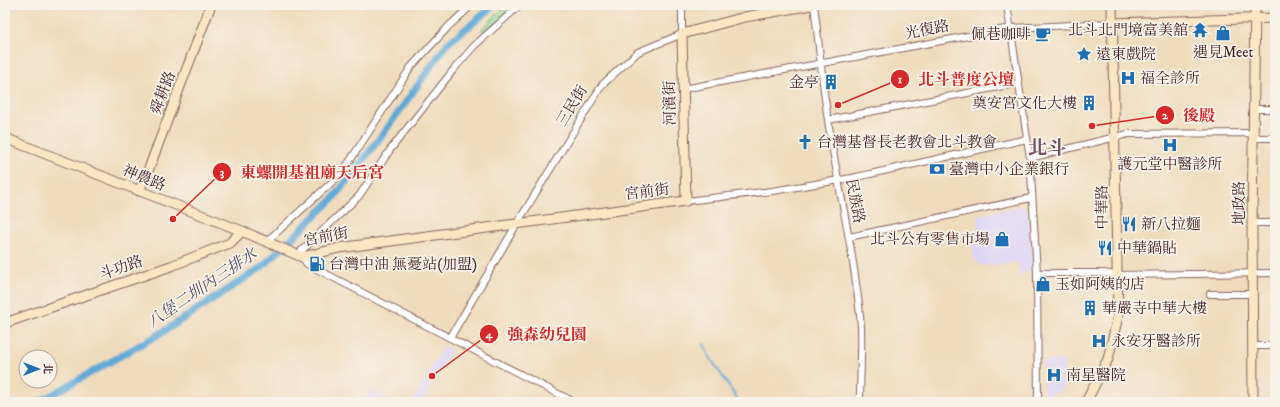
<svg xmlns="http://www.w3.org/2000/svg" width="1280" height="407" font-family="'IM FELL DW Pica','Noto Serif TC',serif">
<style>
.built{fill:#ded5f6}
.green{fill:#8ed894;stroke:#6c7c60}
.lines{fill:none;stroke-linecap:round;stroke-linejoin:round}
.stream{stroke:#60a9d7;stroke-width:2}
.canal{stroke:#60a9d7;stroke-width:7}
.street-casing{stroke:#84615e;stroke-width:8}
.secondary-casing{stroke:#84615e;stroke-width:11}
.street{stroke:#fff;stroke-width:6}
.secondary{stroke:#fbe6c4;stroke-width:9}
.labels{text-anchor:middle;dominant-baseline:central;stroke-width:3.5;stroke-linejoin:round;paint-order:stroke}
.street-label{font-size:15px;fill:#4a1f2b;stroke:#f7f3e8}
.poi-label{font-size:15px;fill:#4a1f2b;stroke:#f7f3e8;text-anchor:start}
.water-label{font-size:16px;font-style:italic;fill:#524f67;stroke:#f7f3e8}
.district-label{font-size:19px;font-weight:bold;fill:#704f69;stroke:#f7f3e8}
.leader{fill:none;stroke:#d62828;stroke-width:1.5}
.callout-dot{fill:#d62828;stroke:#f7f3e8;stroke-width:1.5}
.mark-label{font-size:12px;text-anchor:middle;font-weight:bold;fill:#fff}
.callout-label{font-size:16px;text-anchor:middle;font-weight:bold;fill:#d62828;stroke:#f7f3e8;stroke-width:3.5;stroke-linejoin:round;paint-order:stroke}
</style>
<rect width="100%" height="100%" fill="#f7f3e8"/>
<filter id="ink" filterUnits="userSpaceOnUse"><feTurbulence type="fractalNoise" baseFrequency=".025" numOctaves="2"/><feDisplacementMap in="SourceGraphic" scale="8" xChannelSelector="R" yChannelSelector="G"/><feConvolveMatrix kernelMatrix="1 2 1 2 8 2 1 2 1" color-interpolation-filters="sRGB"/></filter>
<filter id="wash" filterUnits="userSpaceOnUse"><feTurbulence type="fractalNoise" baseFrequency=".012" numOctaves="4" result="noise"/><feDisplacementMap in="SourceGraphic" scale="16" xChannelSelector="R" yChannelSelector="G"/><feGaussianBlur stdDeviation="0.9" result="paint"/><feColorMatrix in="noise" values="0 0 0 0 0 0 0 0 0 0 0 0 0 0 0 0 0 1.4 0 .05"/><feComposite in="paint" operator="in"/></filter>
<g filter="url(#wash)">
<rect width="100%" height="100%" fill="#f0dcbc"/>
<path class="built" d="M 1022,206 L 1029,211 L 1033,264 L 1030,271 L 1019,275 L 1018,262 L 981,266 L 974,258 L 972,245 L 973,232 L 978,227 L 978,215 Z
M 443,346 L 452,350 L 422,402 L 412,402 Z
M 1064,360 L 1063,389 L 1044,397 L 1043,361 Z
M 371,389 L 392,402 L 364,402 Z"/>
<path class="green" d="M 506,5 L 518,5 L 484,34 L 481,30 Z"/>
<g class="lines">
<path class="stream" d="M 704,344 L 708,354 L 739,402"/>
<path class="canal" d="M 39,402 L 163,332 L 262,267 L 333,199 L 383,134 L 447,44 L 495,5"/>
</g>
</g>
<g filter="url(#ink)">
<g class="lines">
<g class="street-casing">
<path id="street" d="M 814,5 C 819,43 822,82 828,120 C 838,188 855,256 861,326 C 862,351 860,377 860,402
M 1007,5 L 1030,158 L 1037,273 L 1038,402
M 683,89 L 1011,28 L 1113,23
M 1254,109 L 1275,109
M 828,120 L 1019,83
M 1030,158 L 1128,134 L 1253,133 L 1259,138 L 1275,138
M 686,201 L 772,191 L 852,178 L 1027,139
M 1252,223 L 1275,223
M 849,237 L 1031,198
M 266,242 L 342,173 L 411,67 L 450,25 L 472,5
M 297,255 L 359,196 L 390,150 L 454,69 L 474,46 L 520,5
M 302,257 L 307,264 L 574,402
M 1037,273 L 1103,273 L 1116,275 L 1275,273
M 1210,294 L 1253,294
M 450,338 L 518,222 L 602,85 L 638,52 L 682,34 L 682,5
M 1253,346 L 1275,346"/>
</g>
<g class="secondary-casing">
<path id="secondary" d="M 1113,23 L 1275,18
M 5,138 L 242,231 L 302,257 L 339,248 L 686,201 L 682,34 L 745,17 L 811,5
M 139,191 L 148,171 L 211,5
M 5,323 L 171,266 L 230,243 L 242,231
M 1086,402 L 1108,359 L 1118,316 L 1112,5
M 1253,402 L 1252,223 L 1255,5"/>
</g>
<use href="#street" class="street"/>
<use href="#secondary" class="secondary"/>
</g>
</g>
<defs>
<g id="temple-bare" transform="scale(1.2)"><path d="M0-6L5-2H3V0L6.5 2.5H4V6H1.5V3h-3V6H-4V2.5H-6.5L-3 0V-2H-5Z" fill="#1f6fb2" stroke="#f7f3e8" stroke-width="2.5" paint-order="stroke"/></g>
<g id="shop-bare" transform="scale(1.2)"><path d="M-5-2.5h2.3a2.7 3.5 0 0 1 5.4 0H5L5.5 6h-11ZM-1.5-2.5h3a1.5 2.3 0 0 0-3 0Z" fill="#1f6fb2" stroke="#f7f3e8" stroke-width="2.5" paint-order="stroke"/></g>
<g id="cafe-bare" transform="scale(1.2)"><path d="M-5.5-4.5H6V0H3Q3 3.5 0 3.5H-2.5Q-5.5 3.5-5.5 0ZM3-3.2v2h1.7v-2ZM-6 4.5H4V6H-6Z" fill="#1f6fb2" stroke="#f7f3e8" stroke-width="2.5" paint-order="stroke"/></g>
<g id="sight-bare" transform="scale(1.2)"><path d="M0-6L1.8-2.2L6-1.7L2.9 1.2L3.7 5.4L0 3.3L-3.7 5.4L-2.9 1.2L-6-1.7L-1.8-2.2Z" fill="#1f6fb2" stroke="#f7f3e8" stroke-width="2.5" paint-order="stroke"/></g>
<g id="hospital-bare" transform="scale(1.2)"><path d="M-5-5h3v3.5h4V-5h3V5h-3V1.5h-4V5h-3Z" fill="#1f6fb2" stroke="#f7f3e8" stroke-width="2.5" paint-order="stroke"/></g>
<g id="building-bare" transform="scale(1.2)"><path d="M-4-6H4V6H1V3H-1V6H-4ZM-2.5-4.3h1.7v1.8h-1.7ZM.8-4.3h1.7v1.8H.8ZM-2.5-1h1.7V.8h-1.7ZM.8-1h1.7V.8H.8Z" fill="#1f6fb2" stroke="#f7f3e8" stroke-width="2.5" paint-order="stroke"/></g>
<g id="church-bare" transform="scale(1.2)"><path d="M-1.2-6h2.4v3.5h3.3v2.4h-3.3V6h-2.4V-.1h-3.3v-2.4h3.3Z" fill="#1f6fb2" stroke="#f7f3e8" stroke-width="2.5" paint-order="stroke"/></g>
<g id="bank-bare" transform="scale(1.2)"><path d="M-6-4H6V4H-6ZM0-2.3a2.3 2.3 0 1 0 0 4.6a2.3 2.3 0 1 0 0-4.6Z" fill="#1f6fb2" stroke="#f7f3e8" stroke-width="2.5" paint-order="stroke"/></g>
<g id="restaurant-bare" transform="scale(1.2)"><path d="M-5-6h1v4h1v-4h1v4h1v-4h1v5L-1.5 .5V6h-2V.5L-5-1ZM5-6V6H3V1.5H1.5Q1.5-4 5-6Z" fill="#1f6fb2" stroke="#f7f3e8" stroke-width="2.5" paint-order="stroke"/></g>
<g id="fuel-bare" transform="scale(1.2)"><path d="M-5.5-6h7V0h2V4h1.3V-2.5L3-4.5l.8-.8L6-3V5H2.5V1h-1V6h-7ZM-4.2-4.7v3.2H.2V-4.7Z" fill="#1f6fb2" stroke="#f7f3e8" stroke-width="2.5" paint-order="stroke"/></g>
</defs>
<g fill-rule="evenodd">
<use href="#temple-bare" x="1200" y="30"/>
<use href="#shop-bare" x="1223" y="33"/>
<use href="#cafe-bare" x="1043" y="34"/>
<use href="#sight-bare" x="1084" y="54"/>
<use href="#hospital-bare" x="1128" y="78"/>
<use href="#building-bare" x="831" y="82"/>
<use href="#building-bare" x="1089" y="103"/>
<use href="#church-bare" x="805" y="142"/>
<use href="#hospital-bare" x="1170" y="145"/>
<use href="#bank-bare" x="937" y="169"/>
<use href="#restaurant-bare" x="1129" y="224"/>
<use href="#shop-bare" x="1002" y="239"/>
<use href="#restaurant-bare" x="1105" y="248"/>
<use href="#fuel-bare" x="317" y="264"/>
<use href="#shop-bare" x="1043" y="284"/>
<use href="#building-bare" x="1090" y="308"/>
<use href="#hospital-bare" x="1099" y="341"/>
<use href="#hospital-bare" x="1054" y="375"/>
</g>
<g class="labels">
<g class="street-label">
<text transform="translate(927 30) rotate(-11)">光復路</text>
<text transform="translate(163 93) rotate(-69)">舜耕路</text>
<text transform="translate(670 103) rotate(-91)">河濱街</text>
<text transform="translate(572 106) rotate(-59)">三民街</text>
<text transform="translate(144 178) rotate(22)">神農路</text>
<text transform="translate(647 192) rotate(-7)">宮前街</text>
<text transform="translate(855 201) rotate(79)">民族路</text>
<text transform="translate(1239 203) rotate(-90)">地政路</text>
<text transform="translate(1102 207) rotate(-90)">中華路</text>
<text transform="translate(326 237) rotate(-11)">宮前街</text>
<text transform="translate(121 268) rotate(-19)">斗功路</text>
</g>
<g class="poi-label">
<text x="1188" y="30" text-anchor="end">北斗北門境富美舘</text>
<text x="1031" y="34" text-anchor="end">佩巷咖啡</text>
<text x="1223" y="52" text-anchor="middle">遇見Meet</text>
<text x="1096" y="54">遠東戲院</text>
<text x="1140" y="78">福全診所</text>
<text x="819" y="82" text-anchor="end">金亭</text>
<text x="1077" y="103" text-anchor="end">奠安宮文化大樓</text>
<text x="817" y="142">台灣基督長老教會北斗教會</text>
<text x="1170" y="164" text-anchor="middle">護元堂中醫診所</text>
<text x="949" y="169">臺灣中小企業銀行</text>
<text x="1141" y="224">新八拉麵</text>
<text x="990" y="239" text-anchor="end">北斗公有零售市場</text>
<text x="1117" y="248">中華鍋貼</text>
<text x="329" y="264">台灣中油 無憂站(加盟)</text>
<text x="1055" y="284">玉如阿姨的店</text>
<text x="1102" y="308">華嚴寺中華大樓</text>
<text x="1111" y="341">永安牙醫診所</text>
<text x="1066" y="375">南星醫院</text>
</g>
<g class="water-label">
<text transform="translate(202 288) rotate(-34)">八堡二圳內三排水</text>
</g>
<g class="district-label">
<text x="1047" y="148">北斗</text>
</g>
</g>
<path class="leader" d="M838 105L900 79M1092 126L1165 115M173 219L222 172M432 376L489 334"/>
<g class="callout-dot">
<circle cx="838" cy="105" r="4"/>
<circle cx="1092" cy="126" r="4"/>
<circle cx="173" cy="219" r="4"/>
<circle cx="432" cy="376" r="4"/>
<circle cx="900" cy="79" r="10"/>
<circle cx="1165" cy="115" r="10"/>
<circle cx="222" cy="172" r="10"/>
<circle cx="489" cy="334" r="10"/>
</g>
<g class="mark-label">
<text x="900" y="83">1</text>
<text x="1165" y="119">2</text>
<text x="222" y="176">3</text>
<text x="489" y="338">4</text>
</g>
<g class="callout-label">
<text x="966" y="85">北斗普度公壇</text>
<text x="1199" y="121">後殿</text>
<text x="312" y="178">東螺開基祖廟天后宮</text>
<text x="547" y="340">強森幼兒園</text>
</g>
<rect width="1280" height="407" fill="none" stroke="#f7f3e8" stroke-width="20"/>
<g transform="translate(38 369) rotate(90)"><circle r="19" fill="#f7f3e8" stroke="#b29e9c"/>
<path d="M0-3L7 15L0 10L-7 15Z" fill="#1f6fb2"/>
<text y="-6" font-size="11" font-weight="bold" text-anchor="middle" fill="#4a1f2b">北</text>
</g>
</svg>
